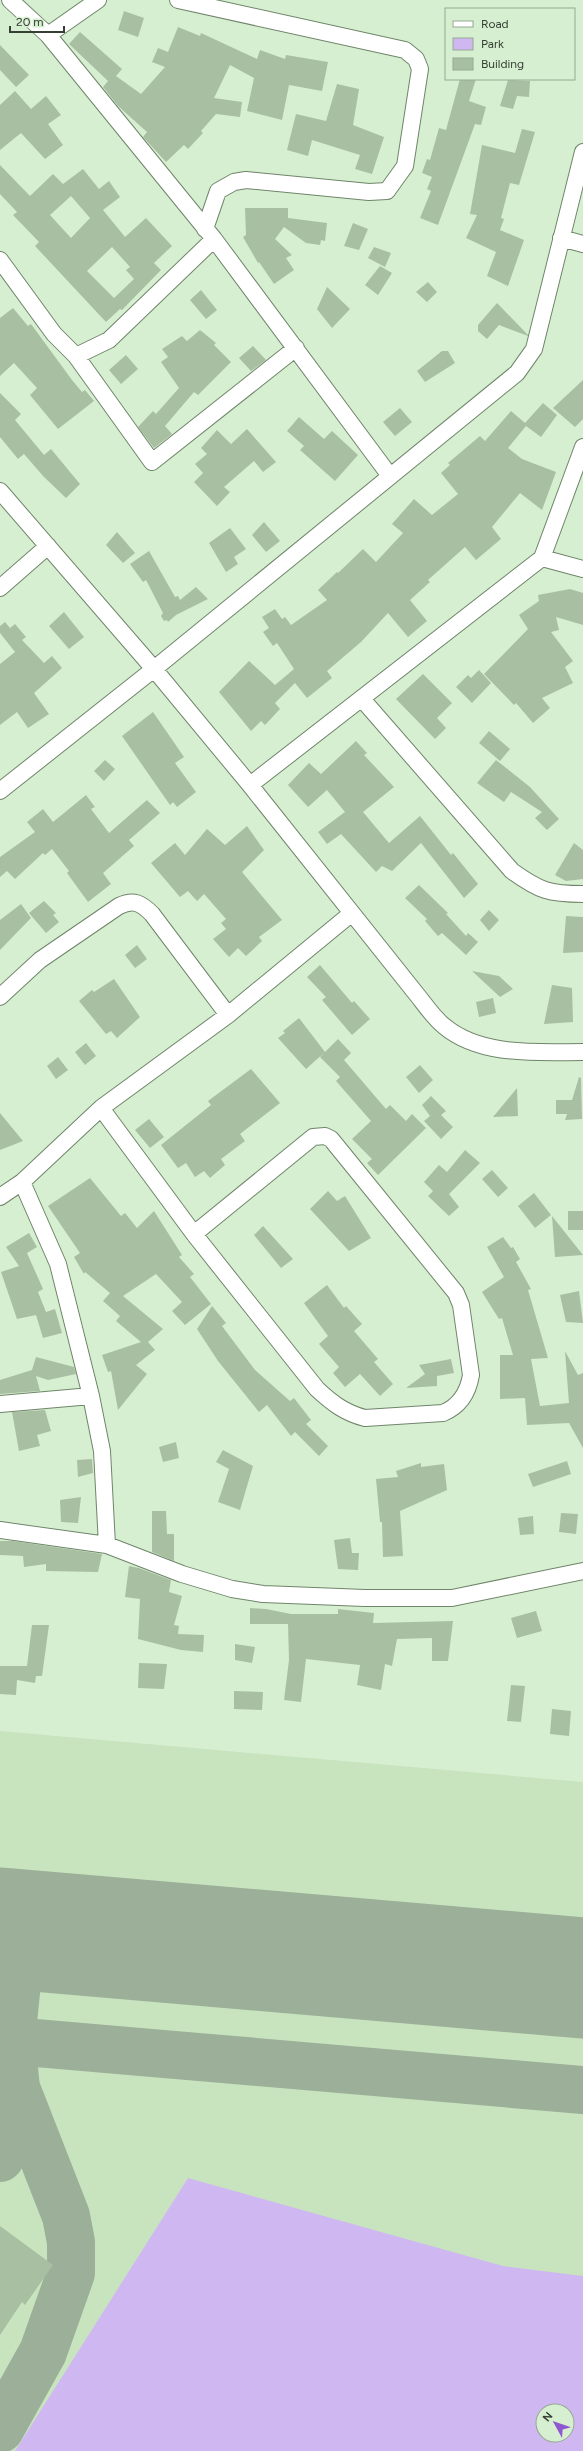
<svg xmlns="http://www.w3.org/2000/svg" width="583" height="2451" font-family="Figtree,sans-serif">
<style>
.built{fill:#c7e4bf;fill-rule:evenodd}
.green{fill:#cfb8f1;fill-rule:evenodd}
.lines{fill:none;stroke-linecap:round;stroke-linejoin:round}
.taxiway{stroke:#9caf98;stroke-width:48}
.runway{stroke:#9caf98;stroke-width:121}
.building{fill:#a8bfa2;fill-rule:evenodd}
.street-casing{stroke:#6f856a;stroke-width:18}
.street{stroke:#fff;stroke-width:16}
</style>
<rect width="100%" height="100%" fill="#d7efd1"/>
<path class="built" d="M 0,1731 L 583,1782 L 583,2451 L 0,2451 ZM 543,2411 L 567,2411 L 567,2435 L 543,2435 Z"/>
<path class="green" d="M 188,2178 L 503,2266 L 583,2276 L 583,2451 L 15,2451 ZM 543,2411 L 567,2411 L 567,2435 L 543,2435 Z"/>
<g class="lines">
<path class="taxiway" d="M 0,2040 L 583,2090
M 0,2158 L 14,2122 L 16,2088 L 11,2041 L 22,1934 L 28,1930
M 0,2429 L 43,2352 L 71,2273 L 71,2242 L 66,2216 L 16,2088"/>
<path class="runway" d="M 0,1928 L 583,1978"/>
</g>
<path class="building" d="M 124,11 L 144,18 L 138,37 L 118,30 Z
M 178,27 L 200,36 L 201,33 L 257,59 L 260,50 L 285,59 L 286,55 L 328,62 L 322,91 L 289,85 L 282,120 L 247,111 L 254,78 L 230,65 L 214,98 L 242,102 L 240,117 L 216,114 L 201,131 L 203,133 L 188,149 L 184,145 L 166,162 L 143,137 L 147,132 L 118,106 L 103,87 L 108,81 L 69,44 L 80,32 L 122,69 L 116,76 L 141,94 L 165,67 L 152,62 L 158,48 L 168,52 Z
M 0,45 L 29,75 L 16,87 L 0,70 Z
M 460,79 L 476,79 L 469,101 L 486,107 L 481,125 L 475,124 L 438,225 L 420,218 L 431,191 L 427,189 L 432,177 L 422,173 L 427,159 L 430,160 L 439,128 L 446,130 Z
M 508,80 L 530,81 L 529,97 L 517,96 L 513,109 L 500,106 Z
M 337,84 L 359,89 L 353,125 L 384,137 L 372,174 L 355,169 L 360,155 L 312,140 L 308,156 L 287,150 L 296,114 L 326,121 Z
M 15,91 L 31,109 L 46,96 L 61,115 L 48,124 L 63,145 L 45,159 L 21,133 L 0,150 L 0,105 Z
M 522,129 L 535,132 L 519,185 L 510,183 L 501,218 L 504,219 L 500,230 L 524,240 L 508,286 L 487,276 L 496,252 L 466,238 L 477,215 L 470,214 L 482,145 L 515,153 Z
M 0,165 L 30,196 L 53,174 L 63,184 L 83,169 L 99,189 L 109,181 L 120,197 L 103,210 L 125,237 L 146,218 L 172,246 L 154,263 L 161,270 L 122,310 L 120,309 L 106,322 L 35,246 L 39,242 L 13,215 L 17,212 L 0,194 ZM 71,196 L 90,218 L 71,238 L 50,215 ZM 112,247 L 130,267 L 126,270 L 134,279 L 114,298 L 87,271 Z
M 245,208 L 288,208 L 288,218 L 327,223 L 325,241 L 321,240 L 320,245 L 306,243 L 284,227 L 275,239 L 292,255 L 286,258 L 294,270 L 274,284 L 259,262 L 258,263 L 243,237 L 246,235 Z
M 353,223 L 368,229 L 359,250 L 344,246 Z
M 374,247 L 391,253 L 385,267 L 368,258 Z
M 380,266 L 392,273 L 378,295 L 365,285 Z
M 428,282 L 437,292 L 427,302 L 416,292 Z
M 327,287 L 350,309 L 332,328 L 317,309 Z
M 201,290 L 217,310 L 206,319 L 190,300 Z
M 497,303 L 528,335 L 528,336 L 499,325 L 487,339 L 478,331 L 478,325 Z
M 13,308 L 28,326 L 31,324 L 72,380 L 82,392 L 85,390 L 94,401 L 58,429 L 30,395 L 37,388 L 14,363 L 0,376 L 0,318 Z
M 200,330 L 216,343 L 214,345 L 231,362 L 198,395 L 194,392 L 165,426 L 172,434 L 154,448 L 138,427 L 153,411 L 156,414 L 179,388 L 161,362 L 168,357 L 162,349 L 182,336 L 187,341 Z
M 253,346 L 266,360 L 251,371 L 239,358 Z
M 442,351 L 448,351 L 455,363 L 425,382 L 417,371 Z
M 126,355 L 138,369 L 121,384 L 109,370 Z
M 583,380 L 583,419 L 575,427 L 553,408 Z
M 0,393 L 21,414 L 15,420 L 44,455 L 51,449 L 80,484 L 66,498 L 44,477 L 24,454 L 18,459 L 0,437 Z
M 543,403 L 557,415 L 541,437 L 526,426 L 508,448 L 522,459 L 556,472 L 542,510 L 520,493 L 492,527 L 501,539 L 476,560 L 465,547 L 428,580 L 430,582 L 410,600 L 427,621 L 408,637 L 388,613 L 361,642 L 327,671 L 332,678 L 307,698 L 295,683 L 275,703 L 280,709 L 265,725 L 261,721 L 251,731 L 219,692 L 249,661 L 275,685 L 294,669 L 277,643 L 273,646 L 263,632 L 269,628 L 262,617 L 275,609 L 282,619 L 285,617 L 291,625 L 327,600 L 318,590 L 337,572 L 338,573 L 363,549 L 376,562 L 403,533 L 392,524 L 414,499 L 432,515 L 458,494 L 441,473 L 450,465 L 448,463 L 480,436 L 485,441 L 511,411 L 525,423 Z
M 400,408 L 412,422 L 395,436 L 383,422 Z
M 299,417 L 324,439 L 332,431 L 358,455 L 335,481 L 300,450 L 304,446 L 287,431 Z
M 247,429 L 276,462 L 263,472 L 254,461 L 224,487 L 230,492 L 217,506 L 194,482 L 203,473 L 195,464 L 207,454 L 201,448 L 217,430 L 231,444 Z
M 264,522 L 280,541 L 266,552 L 252,535 Z
M 230,528 L 246,549 L 234,557 L 238,564 L 226,572 L 209,543 Z
M 117,532 L 135,553 L 123,563 L 106,545 Z
M 149,551 L 175,597 L 178,596 L 180,600 L 196,587 L 208,599 L 176,615 L 168,622 L 167,620 L 164,621 L 161,616 L 163,613 L 146,580 L 143,582 L 130,564 Z
M 570,589 L 583,593 L 583,625 L 556,617 L 559,630 L 551,632 L 573,661 L 565,667 L 573,683 L 542,698 L 550,708 L 533,723 L 516,703 L 514,705 L 484,674 L 528,629 L 519,615 L 539,601 L 538,595 Z
M 64,612 L 84,637 L 69,649 L 49,626 Z
M 5,622 L 10,628 L 15,624 L 26,637 L 22,640 L 44,663 L 52,656 L 62,668 L 34,693 L 49,714 L 28,728 L 17,712 L 0,725 L 0,664 L 15,652 L 0,633 L 0,626 Z
M 479,670 L 491,683 L 472,703 L 456,687 L 468,675 L 471,678 Z
M 423,674 L 452,703 L 437,718 L 446,728 L 435,739 L 396,699 Z
M 153,712 L 184,757 L 175,763 L 196,792 L 177,807 L 173,802 L 170,805 L 122,736 Z
M 489,731 L 510,749 L 500,761 L 479,743 Z
M 356,741 L 367,753 L 364,755 L 394,787 L 363,812 L 389,843 L 420,816 L 451,855 L 453,853 L 478,884 L 464,898 L 421,843 L 392,871 L 382,866 L 376,872 L 341,834 L 327,844 L 318,832 L 345,812 L 327,790 L 308,807 L 288,785 L 309,763 L 321,774 Z
M 105,760 L 115,769 L 104,781 L 94,771 Z
M 496,760 L 530,787 L 559,819 L 547,830 L 535,818 L 542,812 L 511,792 L 504,802 L 477,783 Z
M 86,795 L 95,807 L 91,809 L 109,833 L 147,800 L 160,813 L 129,840 L 134,846 L 103,873 L 111,884 L 88,902 L 67,873 L 69,871 L 52,849 L 45,855 L 43,853 L 15,879 L 7,871 L 0,877 L 0,857 L 35,832 L 27,822 L 43,809 L 53,822 Z
M 247,826 L 264,850 L 242,872 L 282,920 L 259,937 L 262,941 L 246,956 L 238,948 L 229,957 L 213,939 L 226,929 L 221,923 L 226,919 L 204,894 L 197,901 L 188,891 L 180,897 L 151,863 L 175,843 L 185,855 L 207,829 L 225,845 Z
M 574,843 L 583,850 L 583,879 L 566,881 L 555,875 Z
M 419,885 L 448,913 L 446,914 L 466,936 L 468,933 L 478,942 L 466,955 L 442,933 L 438,936 L 425,921 L 427,919 L 405,898 Z
M 44,901 L 56,913 L 53,915 L 59,922 L 46,933 L 29,913 Z
M 21,904 L 31,918 L 0,950 L 0,920 Z
M 489,910 L 499,920 L 489,931 L 480,920 Z
M 566,916 L 583,917 L 583,952 L 563,953 Z
M 137,945 L 147,959 L 135,968 L 125,955 Z
M 320,965 L 352,1003 L 354,1001 L 370,1019 L 352,1035 L 322,1000 L 326,997 L 307,977 Z
M 472,971 L 499,976 L 513,989 L 500,997 Z
M 114,979 L 140,1017 L 117,1038 L 111,1031 L 106,1034 L 79,1001 L 92,990 L 94,992 Z
M 552,985 L 572,988 L 573,1022 L 544,1024 Z
M 493,998 L 496,1013 L 479,1017 L 476,1002 Z
M 299,1018 L 325,1052 L 338,1039 L 351,1053 L 344,1060 L 386,1109 L 390,1105 L 406,1121 L 412,1114 L 426,1128 L 378,1175 L 367,1163 L 372,1159 L 352,1139 L 371,1121 L 336,1081 L 340,1077 L 320,1057 L 325,1052 L 306,1069 L 278,1038 L 285,1033 L 283,1031 Z
M 86,1043 L 96,1056 L 85,1065 L 75,1052 Z
M 58,1057 L 68,1070 L 56,1079 L 47,1066 Z
M 420,1065 L 433,1080 L 419,1093 L 406,1077 Z
M 251,1069 L 280,1103 L 240,1134 L 245,1141 L 221,1159 L 225,1165 L 210,1178 L 204,1171 L 195,1177 L 186,1163 L 178,1168 L 161,1145 L 211,1105 L 208,1101 Z
M 579,1077 L 581,1078 L 582,1119 L 565,1120 L 567,1114 L 556,1114 L 556,1100 L 572,1100 Z
M 517,1088 L 518,1116 L 493,1117 Z
M 431,1096 L 446,1111 L 441,1115 L 453,1127 L 441,1139 L 424,1121 L 430,1116 L 422,1105 Z
M 0,1113 L 23,1141 L 0,1150 Z
M 149,1119 L 164,1137 L 150,1148 L 135,1130 Z
M 465,1150 L 480,1163 L 449,1194 L 459,1207 L 449,1216 L 428,1196 L 433,1191 L 424,1182 L 439,1165 L 447,1172 Z
M 492,1170 L 508,1188 L 498,1197 L 482,1179 Z
M 90,1178 L 121,1216 L 125,1213 L 137,1228 L 154,1211 L 182,1255 L 179,1257 L 194,1274 L 190,1277 L 211,1304 L 185,1325 L 172,1311 L 182,1302 L 156,1274 L 123,1296 L 163,1329 L 148,1342 L 155,1350 L 136,1365 L 147,1374 L 118,1410 L 111,1371 L 108,1372 L 102,1355 L 141,1342 L 116,1321 L 120,1316 L 103,1301 L 110,1293 L 85,1272 L 84,1274 L 74,1257 L 80,1253 L 48,1206 Z
M 328,1191 L 337,1201 L 345,1196 L 371,1238 L 349,1251 L 310,1209 Z
M 534,1193 L 551,1215 L 535,1228 L 518,1206 Z
M 568,1211 L 583,1211 L 583,1230 L 568,1230 Z
M 552,1216 L 583,1255 L 555,1257 Z
M 263,1226 L 293,1259 L 281,1268 L 254,1235 Z
M 29,1233 L 37,1247 L 27,1253 L 43,1289 L 38,1292 L 46,1312 L 55,1309 L 62,1333 L 43,1338 L 36,1315 L 17,1319 L 1,1272 L 19,1266 L 6,1247 Z
M 503,1237 L 511,1248 L 513,1247 L 520,1259 L 516,1262 L 531,1289 L 528,1290 L 548,1358 L 531,1359 L 540,1406 L 569,1403 L 565,1351 L 578,1375 L 583,1373 L 583,1448 L 569,1423 L 527,1425 L 525,1398 L 500,1399 L 500,1355 L 513,1355 L 502,1318 L 499,1319 L 482,1292 L 504,1277 L 487,1247 Z
M 327,1285 L 344,1308 L 346,1306 L 362,1324 L 354,1331 L 378,1359 L 374,1362 L 393,1384 L 380,1396 L 360,1374 L 345,1387 L 333,1373 L 339,1367 L 319,1344 L 328,1336 L 304,1303 Z
M 579,1291 L 583,1323 L 566,1322 L 560,1295 Z
M 212,1306 L 226,1323 L 222,1326 L 255,1370 L 290,1401 L 294,1398 L 311,1420 L 306,1424 L 328,1446 L 319,1456 L 295,1432 L 291,1436 L 267,1405 L 259,1412 L 218,1361 L 197,1329 Z
M 36,1357 L 74,1367 L 76,1374 L 48,1380 L 36,1376 L 40,1391 L 0,1394 L 0,1380 L 32,1370 Z
M 451,1359 L 454,1373 L 437,1376 L 437,1386 L 406,1388 L 425,1374 L 419,1365 Z
M 45,1410 L 51,1431 L 37,1435 L 40,1446 L 19,1451 L 12,1412 Z
M 176,1442 L 179,1458 L 163,1462 L 159,1447 Z
M 223,1450 L 253,1466 L 240,1510 L 218,1502 L 229,1469 L 216,1462 Z
M 92,1459 L 93,1473 L 78,1477 L 77,1460 Z
M 567,1461 L 571,1474 L 533,1487 L 528,1474 Z
M 421,1463 L 421,1467 L 444,1464 L 447,1490 L 400,1511 L 403,1556 L 383,1557 L 382,1522 L 380,1522 L 376,1479 L 398,1477 L 396,1471 Z
M 81,1497 L 78,1523 L 61,1522 L 60,1500 Z
M 152,1511 L 166,1511 L 167,1534 L 174,1534 L 174,1561 L 152,1552 Z
M 561,1513 L 578,1514 L 576,1534 L 559,1532 Z
M 533,1516 L 534,1534 L 520,1535 L 518,1518 Z
M 350,1538 L 352,1553 L 359,1553 L 358,1570 L 338,1569 L 334,1540 Z
M 0,1541 L 13,1541 L 102,1554 L 98,1572 L 46,1571 L 46,1564 L 24,1567 L 23,1556 L 0,1555 Z
M 129,1566 L 139,1568 L 171,1580 L 169,1592 L 182,1596 L 174,1625 L 179,1626 L 178,1634 L 204,1635 L 203,1652 L 181,1650 L 138,1639 L 140,1599 L 125,1597 Z
M 250,1608 L 266,1609 L 291,1614 L 338,1614 L 338,1609 L 374,1613 L 373,1623 L 453,1621 L 448,1661 L 432,1661 L 432,1638 L 397,1639 L 392,1666 L 385,1664 L 381,1690 L 357,1685 L 360,1665 L 306,1659 L 301,1702 L 284,1700 L 289,1660 L 288,1624 L 250,1624 Z
M 536,1611 L 542,1631 L 517,1638 L 511,1618 Z
M 32,1625 L 49,1625 L 42,1676 L 36,1676 L 35,1683 L 17,1680 L 16,1695 L 0,1694 L 0,1666 L 27,1666 Z
M 235,1644 L 255,1647 L 252,1663 L 235,1660 Z
M 139,1663 L 167,1664 L 164,1689 L 138,1688 Z
M 511,1685 L 525,1686 L 521,1722 L 507,1721 Z
M 234,1691 L 263,1692 L 262,1710 L 234,1709 Z
M 552,1709 L 571,1711 L 569,1736 L 550,1734 Z
M 0,2226 L 53,2265 L 25,2305 L 22,2302 L 0,2335 Z"/>
<g class="lines">
<g class="street-casing">
<path id="street" d="M 10,0 L 48,35 L 214,239 L 390,476
M 178,0 L 405,50 L 416,59 L 420,69 L 405,166 L 387,191 L 369,192 L 246,180 L 234,182 L 218,191 L 205,229
M 48,35 L 98,0
M 561,238 L 583,244
M 0,260 L 54,334 L 76,356 L 109,340 L 214,239
M 76,356 L 152,462 L 296,348
M 0,491 L 154,669 L 250,785 L 418,996 C 426,1006 434,1018 444,1026 C 481,1057 538,1052 583,1052
M 542,558 L 583,447
M 0,588 L 48,546
M 362,699 L 512,871 C 540,891 549,894 583,894
M 250,785 L 542,558 L 583,569
M 0,791 L 154,669 L 517,373 L 534,349 L 583,152
M 0,997 L 40,960 L 119,906 C 134,899 141,903 152,914 L 228,1015
M 101,1108 L 194,1234 L 317,1389 C 332,1403 345,1413 365,1418 L 443,1413 C 460,1406 468,1393 471,1375 L 461,1305 L 456,1293 L 331,1139 L 325,1136 L 313,1137 L 194,1234
M 22,1182 L 58,1264 L 91,1396 L 102,1451 L 107,1545
M 0,1197 L 22,1182 L 101,1108 L 228,1015 L 352,913
M 0,1404 L 91,1396
M 0,1530 L 107,1545 L 182,1574 L 232,1589 L 263,1594 L 365,1598 L 452,1598 L 583,1571"/>
</g>
<use href="#street" class="street"/>
</g>
<rect x="445" y="8" width="130" height="72" fill="#d7efd1" stroke="#96a992"/>
<rect x="453" y="21" width="20" height="6" fill="#ffffff" stroke="#96a992"/>
<text x="481" y="28" font-size="12" fill="#353f33">Road</text>
<rect x="453" y="38" width="20" height="12" fill="#cfb8f1" stroke="#96a992"/>
<text x="481" y="48" font-size="12" fill="#353f33">Park</text>
<rect x="453" y="58" width="20" height="12" fill="#a8bfa2" stroke="#96a992"/>
<text x="481" y="68" font-size="12" fill="#353f33">Building</text>
<g transform="translate(555 2423) rotate(310)"><circle r="19" fill="#d7efd1" stroke="#96a992"/>
<path d="M0-3L7 15L0 10L-7 15Z" fill="#9058d0"/>
<text y="-6" font-size="11" font-weight="bold" text-anchor="middle" fill="#353f33">N</text>
</g>
<path d="M10 26v6h54v-6" fill="none" stroke="#353f33" stroke-width="2"/>
<text x="16" y="26" font-size="12" fill="#353f33" stroke="#d7efd1" stroke-width="3" paint-order="stroke">20 m</text>
</svg>
